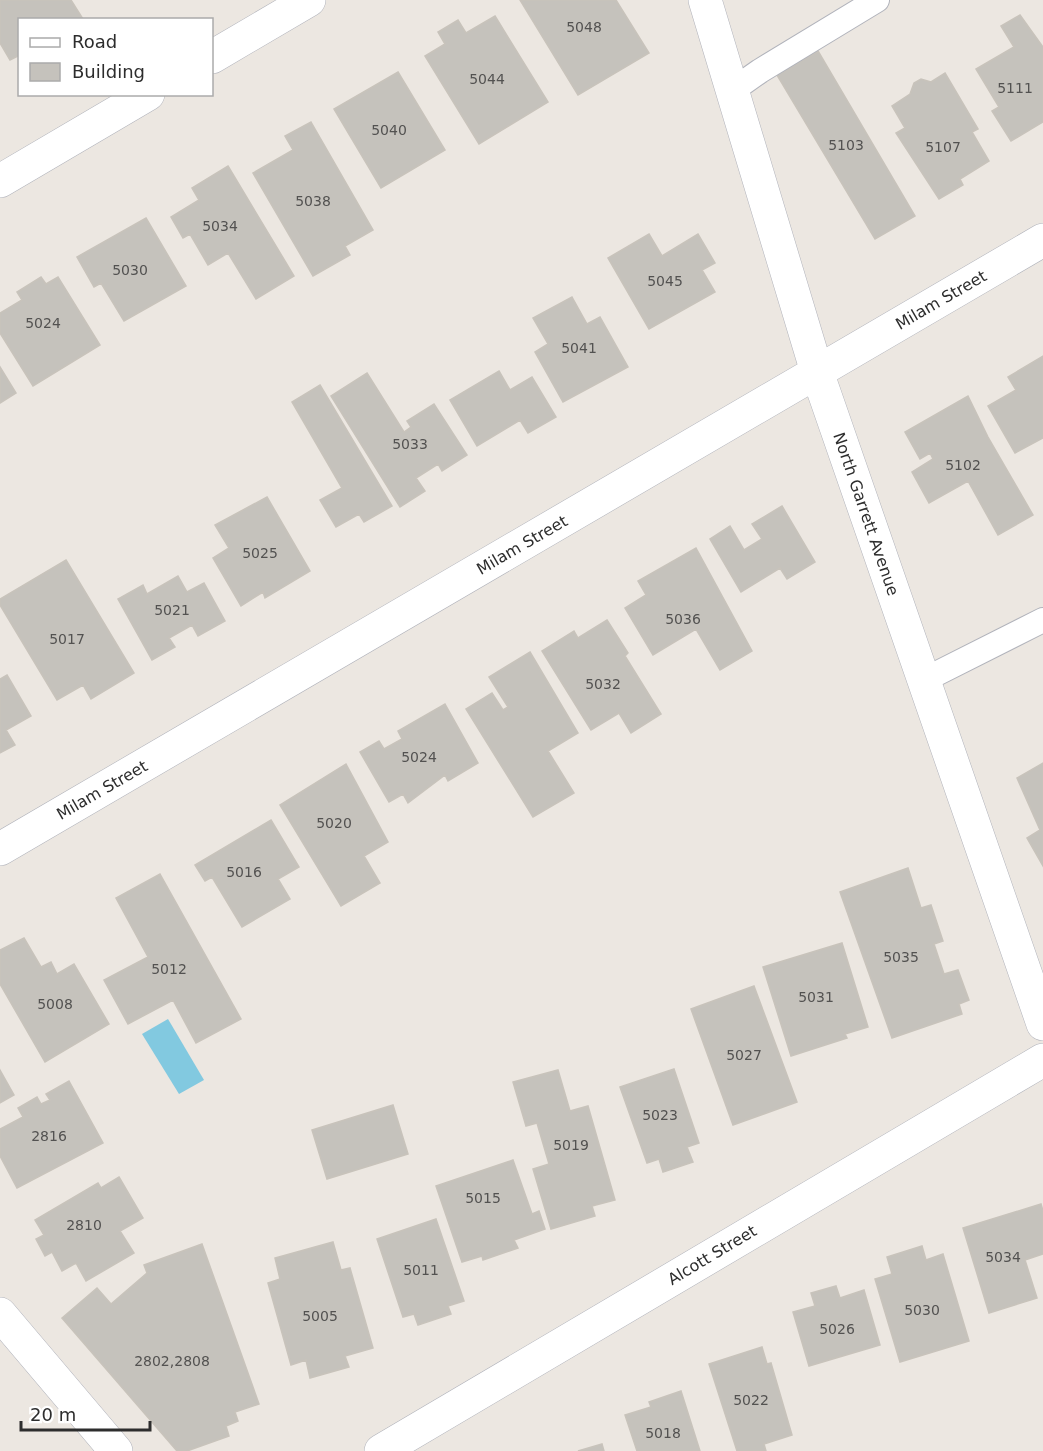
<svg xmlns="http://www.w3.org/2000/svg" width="1043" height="1451" font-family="'DejaVu Sans',sans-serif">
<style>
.water{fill:#82c9e0}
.building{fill:#c5c2bc;stroke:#c8c3bb;stroke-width:1.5}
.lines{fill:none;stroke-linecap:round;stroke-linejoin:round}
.service-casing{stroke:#b1b3bb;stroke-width:26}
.minor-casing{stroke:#b1b3bb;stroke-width:34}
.service{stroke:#fff;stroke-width:24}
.minor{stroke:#fff;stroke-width:33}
.labels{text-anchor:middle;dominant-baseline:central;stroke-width:5;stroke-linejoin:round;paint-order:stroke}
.number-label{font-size:14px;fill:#535251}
.street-label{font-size:16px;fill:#2d2d2d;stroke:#fff}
</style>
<rect width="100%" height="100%" fill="#ece7e1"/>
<path class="water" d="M 168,1019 L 204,1080 L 179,1094 L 142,1034 Z"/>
<path class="building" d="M 0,0 L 71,0 L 83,19 L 20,20 L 20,55 L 10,60 L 0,43 Z
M 520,0 L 616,0 L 649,53 L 578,95 Z
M 1020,15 L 1043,47 L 1043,122 L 1011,141 L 992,111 L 999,107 L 976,69 L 1014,47 L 1001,26 Z
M 495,16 L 548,102 L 479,144 L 425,56 L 445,44 L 438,32 L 458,20 L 466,33 Z
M 818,51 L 915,216 L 875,239 L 777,75 Z
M 398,72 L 445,150 L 381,188 L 334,109 Z
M 945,73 L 978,129 L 972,132 L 989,161 L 960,179 L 963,185 L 939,199 L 896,133 L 905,128 L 892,106 L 910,94 L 914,83 L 921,79 L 931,82 Z
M 311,122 L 373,230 L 345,246 L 350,255 L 313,276 L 253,173 L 293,150 L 285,136 Z
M 228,166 L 294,276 L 256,299 L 228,253 L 208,265 L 190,234 L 183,238 L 171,217 L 199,200 L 192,188 Z
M 146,218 L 186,286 L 124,321 L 101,283 L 94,287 L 77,257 Z
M 649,234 L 662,256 L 698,234 L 715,263 L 702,270 L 715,292 L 649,329 L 608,258 Z
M 41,277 L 46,284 L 58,277 L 100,345 L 33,386 L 0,333 L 0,313 L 22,300 L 17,292 Z
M 572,297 L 587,324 L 600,317 L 628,367 L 563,402 L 535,352 L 548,344 L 533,318 Z
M 1043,356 L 1043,438 L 1015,453 L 988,406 L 1016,390 L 1008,377 Z
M 0,367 L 16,393 L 0,403 Z
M 499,371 L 510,390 L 532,377 L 556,417 L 528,433 L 520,420 L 477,446 L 450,400 Z
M 367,373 L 404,432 L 411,427 L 407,421 L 434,404 L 467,455 L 442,471 L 438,464 L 416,478 L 425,491 L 400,507 L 331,396 Z
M 320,385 L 392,506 L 364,522 L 359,514 L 336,527 L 320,500 L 342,488 L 292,402 Z
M 968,396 L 988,437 L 1033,515 L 998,535 L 968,481 L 929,503 L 912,472 L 933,459 L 930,453 L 920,459 L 905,432 Z
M 267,497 L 310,571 L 265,598 L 263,592 L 241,606 L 213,558 L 229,548 L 215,525 Z
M 782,506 L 815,562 L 787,579 L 780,568 L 741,592 L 710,539 L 730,526 L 744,550 L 762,539 L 752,524 Z
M 696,548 L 752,651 L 720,670 L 696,629 L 653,655 L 625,608 L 646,595 L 638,581 Z
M 66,560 L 134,673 L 91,699 L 83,685 L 57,700 L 0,605 L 0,599 Z
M 178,576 L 187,592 L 204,583 L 225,621 L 198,636 L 192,625 L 169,638 L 175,647 L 152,660 L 118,599 L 143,585 L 147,594 Z
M 607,620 L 628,653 L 625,656 L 661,714 L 631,733 L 619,713 L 591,730 L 542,651 L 574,631 L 578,638 Z
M 530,652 L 578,733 L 548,751 L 574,793 L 533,817 L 466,709 L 492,693 L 503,710 L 508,707 L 489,677 Z
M 7,675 L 31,716 L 6,730 L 15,745 L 0,753 L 0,679 Z
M 445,704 L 478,763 L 448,781 L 445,775 L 408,803 L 403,794 L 389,802 L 360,752 L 379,741 L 384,749 L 402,739 L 398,731 Z
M 1043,763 L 1043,866 L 1027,838 L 1040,830 L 1017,778 Z
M 346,764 L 388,842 L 364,856 L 380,883 L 341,906 L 280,805 Z
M 271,820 L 299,867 L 278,879 L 290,899 L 242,927 L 212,877 L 205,881 L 195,865 Z
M 908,868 L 921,908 L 931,905 L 943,941 L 934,944 L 944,974 L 958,970 L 969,1000 L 959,1004 L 962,1014 L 892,1038 L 840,892 Z
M 160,874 L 241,1019 L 196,1043 L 173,1000 L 128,1024 L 104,980 L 148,957 L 116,898 Z
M 24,938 L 41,967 L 51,962 L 57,974 L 74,964 L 109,1024 L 45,1062 L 0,984 L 0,950 Z
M 842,943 L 868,1027 L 845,1034 L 847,1038 L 791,1056 L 763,967 Z
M 754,986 L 797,1102 L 733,1125 L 691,1009 Z
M 674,1069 L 699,1143 L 687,1147 L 693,1162 L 663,1172 L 659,1159 L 647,1163 L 620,1087 Z
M 0,1070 L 14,1095 L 0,1103 Z
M 558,1070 L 570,1111 L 588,1106 L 615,1200 L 592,1206 L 595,1216 L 551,1229 L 533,1169 L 549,1164 L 537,1123 L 526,1126 L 513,1082 Z
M 69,1081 L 103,1143 L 17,1188 L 0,1156 L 0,1129 L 23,1117 L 18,1108 L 37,1097 L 41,1104 L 50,1100 L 46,1094 Z
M 393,1105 L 408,1154 L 327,1179 L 312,1130 Z
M 513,1160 L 532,1214 L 539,1211 L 545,1229 L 514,1240 L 518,1248 L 483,1260 L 482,1256 L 462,1262 L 436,1186 Z
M 119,1177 L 143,1218 L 120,1231 L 134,1253 L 86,1281 L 76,1263 L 62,1271 L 52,1252 L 45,1256 L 36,1239 L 44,1235 L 35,1220 L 98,1183 L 101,1188 Z
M 1041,1204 L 1043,1211 L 1043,1254 L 1025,1260 L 1037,1298 L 989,1313 L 963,1228 Z
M 436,1219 L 464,1301 L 448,1306 L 451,1314 L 418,1325 L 414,1314 L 403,1317 L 377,1239 Z
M 333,1242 L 341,1270 L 350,1268 L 373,1348 L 345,1356 L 349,1367 L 310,1378 L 306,1360 L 291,1365 L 268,1283 L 280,1279 L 275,1258 Z
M 202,1244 L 259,1404 L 235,1412 L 238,1421 L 226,1426 L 229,1436 L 187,1451 L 177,1451 L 62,1318 L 97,1288 L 111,1304 L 147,1273 L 144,1265 Z
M 922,1246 L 926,1260 L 943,1254 L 969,1341 L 900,1362 L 875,1279 L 892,1274 L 887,1257 Z
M 836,1286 L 840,1298 L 864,1290 L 880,1345 L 809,1366 L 793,1312 L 815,1306 L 811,1293 Z
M 762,1347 L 767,1364 L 771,1363 L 792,1435 L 764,1444 L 766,1451 L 737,1451 L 709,1364 Z
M 681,1391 L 700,1451 L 637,1451 L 625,1415 L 651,1407 L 649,1402 Z
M 602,1444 L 604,1451 L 578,1451 Z"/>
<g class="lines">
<g class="service-casing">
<path id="service" d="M 733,90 L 760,71 L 877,0
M 924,680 L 1043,620"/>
</g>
<g class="minor-casing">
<path id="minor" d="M 705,0 L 817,372 L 1043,1024
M 212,57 L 309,0
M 0,181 L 148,94
M 0,849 L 1043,240
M 0,1314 L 116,1451
M 381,1451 L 1043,1060"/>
</g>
<use href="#service" class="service"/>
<use href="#minor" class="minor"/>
</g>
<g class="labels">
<g class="number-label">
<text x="584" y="27">5048</text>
<text x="487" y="79">5044</text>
<text x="1015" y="88">5111</text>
<text x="389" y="130">5040</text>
<text x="846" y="145">5103</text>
<text x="943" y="147">5107</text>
<text x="313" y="201">5038</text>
<text x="220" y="226">5034</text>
<text x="130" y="270">5030</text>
<text x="665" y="281">5045</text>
<text x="43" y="323">5024</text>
<text x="579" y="348">5041</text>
<text x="410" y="444">5033</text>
<text x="963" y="465">5102</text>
<text x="260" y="553">5025</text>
<text x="172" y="610">5021</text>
<text x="683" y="619">5036</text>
<text x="67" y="639">5017</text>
<text x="603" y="684">5032</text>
<text x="419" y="757">5024</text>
<text x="334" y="823">5020</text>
<text x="244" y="872">5016</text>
<text x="901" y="957">5035</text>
<text x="169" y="969">5012</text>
<text x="816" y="997">5031</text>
<text x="55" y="1004">5008</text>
<text x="744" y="1055">5027</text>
<text x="660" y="1115">5023</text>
<text x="49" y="1136">2816</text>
<text x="571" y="1145">5019</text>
<text x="483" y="1198">5015</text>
<text x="84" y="1225">2810</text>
<text x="1003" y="1257">5034</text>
<text x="421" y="1270">5011</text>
<text x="922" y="1310">5030</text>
<text x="320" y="1316">5005</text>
<text x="837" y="1329">5026</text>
<text x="172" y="1361">2802,2808</text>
<text x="751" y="1400">5022</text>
<text x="663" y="1433">5018</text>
</g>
<g class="street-label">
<text transform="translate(941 300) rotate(-30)">Milam Street</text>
<text transform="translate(866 514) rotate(71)">North Garrett Avenue</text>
<text transform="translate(522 545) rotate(-30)">Milam Street</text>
<text transform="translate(102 790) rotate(-30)">Milam Street</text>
<text transform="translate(712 1255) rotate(-31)">Alcott Street</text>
</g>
</g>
<rect x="18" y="18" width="195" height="78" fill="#ffffff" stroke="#ababab" stroke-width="1.5"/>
<rect x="30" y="38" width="30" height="9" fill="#ffffff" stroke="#ababab" stroke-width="1.5"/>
<text x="72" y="48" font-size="18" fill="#2d2d2d">Road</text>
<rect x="30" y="63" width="30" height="18" fill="#c5c2bc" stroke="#ababab" stroke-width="1.5"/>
<text x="72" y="78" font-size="18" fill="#2d2d2d">Building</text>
<path d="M21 1421v9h129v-9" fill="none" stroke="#2d2d2d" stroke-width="3"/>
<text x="30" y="1421" font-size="18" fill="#2d2d2d" stroke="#ffffff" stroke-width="4.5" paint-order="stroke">20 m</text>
</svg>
